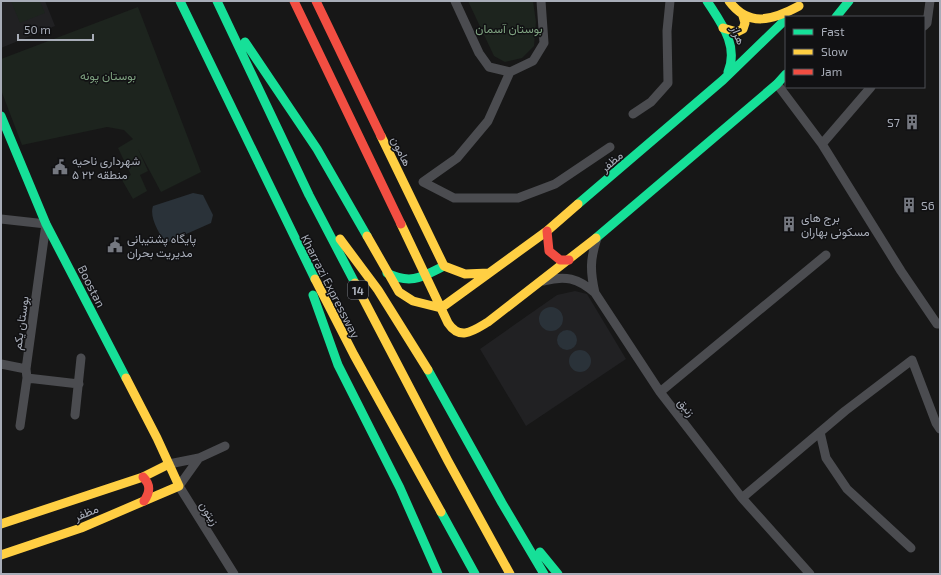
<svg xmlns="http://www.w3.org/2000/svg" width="941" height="575" font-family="'Exo 2',Vazirmatn,sans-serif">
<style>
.built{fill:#212123}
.green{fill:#1d241e}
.water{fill:#2a3239}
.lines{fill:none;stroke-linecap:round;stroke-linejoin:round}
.street{stroke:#4b4c50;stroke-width:9}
.fast{stroke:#16e098;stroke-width:9}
.slow{stroke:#ffcf43;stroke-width:9}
.jam{stroke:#f24e42;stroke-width:9}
.labels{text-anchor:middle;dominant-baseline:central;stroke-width:3;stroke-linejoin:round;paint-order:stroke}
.shield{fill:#111113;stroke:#7b7e86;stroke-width:1}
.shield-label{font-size:11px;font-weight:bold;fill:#a8adb8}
.park-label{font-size:12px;fill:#7fa381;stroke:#111113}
.street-label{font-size:12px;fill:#a8adb8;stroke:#111113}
.poi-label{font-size:12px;fill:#a8adb8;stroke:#111113;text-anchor:start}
</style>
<rect width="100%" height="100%" fill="#171717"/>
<path class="built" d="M 1,1 L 45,1 L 55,26 L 1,48 Z
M 575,291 L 587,294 L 626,359 L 526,426 L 480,349 L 557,295 Z"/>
<path class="green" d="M 11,1 L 40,1 L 45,13 L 20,23 Z
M 468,1 L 533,1 L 536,22 L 534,46 L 522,58 L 505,62 L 494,56 Z
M 138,7 L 201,172 L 161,192 L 138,149 L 148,171 L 140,175 L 147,191 L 133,199 L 122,180 L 131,175 L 118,148 L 133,139 L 124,130 L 107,127 L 22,145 L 1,90 L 1,59 Z"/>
<path class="water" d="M 193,193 L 203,195 L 213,215 L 211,223 L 166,243 C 159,234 149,217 153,206 Z
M539 319a12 12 0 1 1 24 0a12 12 0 1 1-24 0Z
M557 340a10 10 0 1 1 20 0a10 10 0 1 1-20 0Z
M569 361a11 11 0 1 1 22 0a11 11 0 1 1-22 0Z"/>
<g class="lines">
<path class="street" d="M 455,1 L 479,53 L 489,67 L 510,72 L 533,61 L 544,43 L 541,1
M 924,26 L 927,23 L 930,1
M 510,72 L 488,121 L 457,158 L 423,182 L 454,198 L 518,198 L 555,184 L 610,147
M 777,84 L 822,144 L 871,87
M 633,114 L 651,102 L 668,83 L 667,31 L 670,1
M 822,144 L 901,271 L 937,324 L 940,324
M 1,219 L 46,224 L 26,369 L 27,378 L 20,426
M 544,281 C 565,275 578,278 595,293 L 660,392 L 742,498 L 810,574
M 595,293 C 590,271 590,259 597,238
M 1,364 L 26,369
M 27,378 L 79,384
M 660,392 L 826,255
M 75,415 L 81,358
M 820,432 L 826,458 L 847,489 L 911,548
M 199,458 L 179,486 L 234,574
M 169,464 L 199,458 L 225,446
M 742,498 L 845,411 L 912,360 L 936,423 L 940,429"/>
<path class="fast" d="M 180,1 L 315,279
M 217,1 L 309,195 L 355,283
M 707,1 C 721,23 739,45 728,72
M 836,17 L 849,1
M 245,42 L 317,149 L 367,236
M 1,116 L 46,224 L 126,378
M 578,204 L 723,80 L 786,19
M 596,238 L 777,84 L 786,74
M 387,273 C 411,285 422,277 444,266
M 313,295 L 338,365 L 400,488 L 438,574
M 428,370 L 502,503 L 544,574
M 441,512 L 475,574
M 540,552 L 558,574"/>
<path class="slow" d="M 729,1 C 749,28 773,20 799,6
M 723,28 L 737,32 L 743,29 L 745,23 L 743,16
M 381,136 L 444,266 L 465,274 L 489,273
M 401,224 L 448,323 C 460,341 473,331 488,322 L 596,238
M 367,236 L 399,292 L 413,301 L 441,308
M 340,239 L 378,290 L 428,370
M 315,279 L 354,355 L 441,512
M 355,283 L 448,461 L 510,574
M 441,308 L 547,231 L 578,204
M 1,524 L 143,477 L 169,464
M 1,555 L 81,528 L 179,486 L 157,438 L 126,378"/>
<path class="jam" d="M 294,1 L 401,224
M 316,1 L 381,136
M 547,231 L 549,251 L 560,260 L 569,260
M 143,477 C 151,485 150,492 144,501"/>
</g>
<defs>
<g id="building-bare" transform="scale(1.2)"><path d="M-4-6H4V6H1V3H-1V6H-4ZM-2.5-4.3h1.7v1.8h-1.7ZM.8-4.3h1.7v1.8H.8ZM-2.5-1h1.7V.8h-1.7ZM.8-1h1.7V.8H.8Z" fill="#757880" stroke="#111113" stroke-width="2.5" paint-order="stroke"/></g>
<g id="civic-bare" transform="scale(1.2)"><path d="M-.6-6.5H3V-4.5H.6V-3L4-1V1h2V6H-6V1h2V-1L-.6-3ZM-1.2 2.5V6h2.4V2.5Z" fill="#757880" stroke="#111113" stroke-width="2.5" paint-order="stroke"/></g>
</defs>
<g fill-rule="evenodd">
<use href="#building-bare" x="912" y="122"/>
<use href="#civic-bare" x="60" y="167"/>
<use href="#building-bare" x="909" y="205"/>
<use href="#building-bare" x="789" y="224"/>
<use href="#civic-bare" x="115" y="245"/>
</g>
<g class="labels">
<rect class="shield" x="348" y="281" width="20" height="18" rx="3"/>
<g class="shield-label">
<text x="358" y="290">14</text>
</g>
<g class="park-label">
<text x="509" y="28">بوستان آسمان</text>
<text x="108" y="75">بوستان پونه</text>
</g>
<g class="street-label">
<text transform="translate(739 35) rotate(68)">هراز</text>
<text transform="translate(402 151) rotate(64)">هامون</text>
<text transform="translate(611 161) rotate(-41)">مظفر</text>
<text transform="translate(92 286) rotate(63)">Boostan</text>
<text transform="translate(331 286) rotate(63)">Kharrazi Expressway</text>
<text transform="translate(20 323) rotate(-82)">بوستان یکم</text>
<text transform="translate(687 407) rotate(52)">زنبق</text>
<text transform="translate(86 512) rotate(-22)">مظفر</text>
<text transform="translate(210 513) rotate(58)">زیتون</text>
</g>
<g class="poi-label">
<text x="900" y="122" text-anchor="end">S7</text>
<text x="72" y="160">شهرداری ناحیه<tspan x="72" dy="14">۵ منطقه ۲۲</tspan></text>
<text x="921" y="205">S6</text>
<text x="801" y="217">برج های<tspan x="801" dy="14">مسکونی بهاران</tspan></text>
<text x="127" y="238">پایگاه پشتیبانی<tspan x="127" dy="14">مدیریت بحران</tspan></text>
</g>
</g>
<rect width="941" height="575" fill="none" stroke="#a8adb8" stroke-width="4"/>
<rect x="785" y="16" width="140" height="72" fill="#111113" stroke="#4d4f55"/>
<rect x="793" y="29" width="20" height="6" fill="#16e098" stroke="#4d4f55"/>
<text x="821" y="36" font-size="12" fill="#a8adb8">Fast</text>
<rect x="793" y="49" width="20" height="6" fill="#ffcf43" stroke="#4d4f55"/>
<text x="821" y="56" font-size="12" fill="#a8adb8">Slow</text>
<rect x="793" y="69" width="20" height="6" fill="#f24e42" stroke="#4d4f55"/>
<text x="821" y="76" font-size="12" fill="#a8adb8">Jam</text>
<path d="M18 34v6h75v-6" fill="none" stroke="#a8adb8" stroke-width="2"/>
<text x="24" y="34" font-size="12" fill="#a8adb8" stroke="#111113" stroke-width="3" paint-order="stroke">50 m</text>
</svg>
